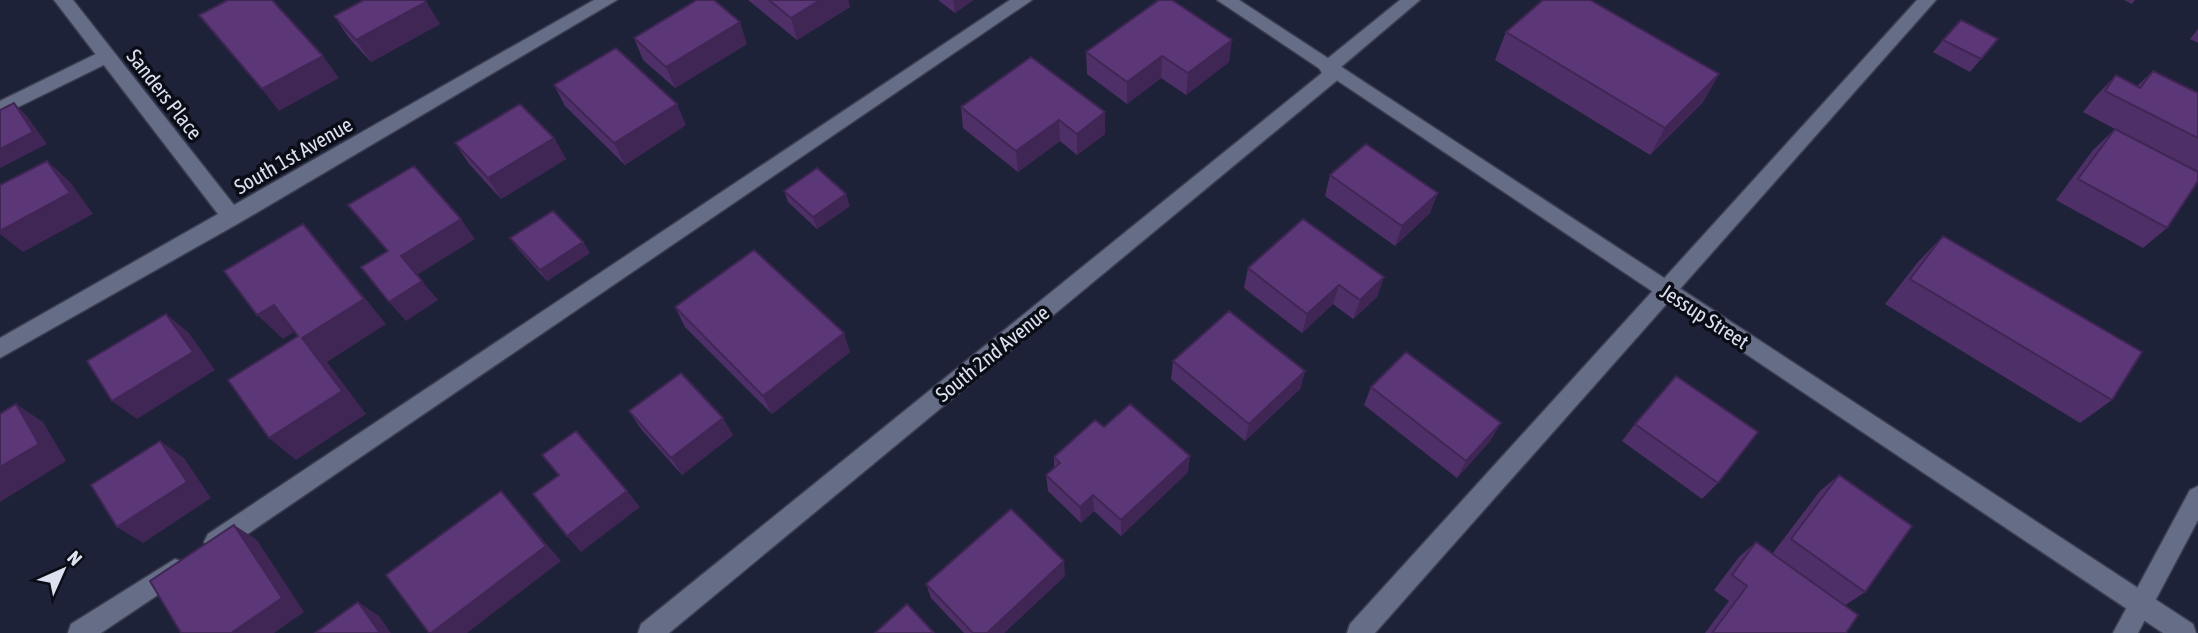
<svg xmlns="http://www.w3.org/2000/svg" width="2198" height="633" font-family="'Asap Condensed',sans-serif">
<style>
.lines{fill:none;stroke-linecap:round;stroke-linejoin:round}
.lane-casing{stroke:#3b3e51;stroke-width:3}
.street-casing{stroke:#3b3e51;stroke-width:3}
.secondary-casing{stroke:#3b3e51;stroke-width:3}
.lane{fill:#666d86;fill-rule:evenodd}
.street{fill:#666d86;fill-rule:evenodd}
.secondary{fill:#666d86;fill-rule:evenodd}
.wall{fill:#4f2f67}
.shaded-wall{fill:#402654}
.building{fill:#5c3778;stroke:#402654;stroke-width:2}
.labels{text-anchor:middle;dominant-baseline:central;stroke-width:7;stroke-linejoin:round;paint-order:stroke}
.street-label{font-size:21px;fill:#dce1ef;stroke:#0a0d16}
</style>
<rect width="100%" height="100%" fill="#1e2238"/>
<g class="lines">
<g class="lane-casing">
<path id="lane" d="M 1010,0 L 1032,0 L 224,550 L 216,553 L 208,550 L 204,542 L 208,534 Z
M 1917,0 L 1936,0 L 1375,633 L 1347,633 L 1350,624 Z
M 106,49 L 112,51 L 115,56 L 112,61 L 0,116 L 0,101 Z
M 175,559 L 183,562 L 187,570 L 183,578 L 101,633 L 68,633 L 71,624 Z"/>
</g>
<g class="street-casing">
<path id="street" d="M 54,0 L 73,0 L 234,205 L 594,0 L 617,0 L 239,223 L 0,358 L 0,338 L 218,214 Z
M 1400,0 L 1420,0 L 1341,67 L 1344,72 L 1341,77 L 669,633 L 638,633 L 641,624 L 1322,73 L 1319,68 L 1322,63 Z
M 2198,486 L 2198,520 L 2138,633 L 2113,633 L 2190,490 Z"/>
</g>
<g class="secondary-casing">
<path id="secondary" d="M 1217,0 L 1239,0 L 2193,624 L 2196,633 L 2163,633 Z"/>
</g>
<use href="#lane" class="lane"/>
<use href="#street" class="street"/>
<use href="#secondary" class="secondary"/>
</g>
<path class="wall" d="M 748,0 L 848,0 L 850,7 L 797,40 Z
M 938,0 L 973,0 L 955,13 Z
M 1159,0 L 1229,62 L 1186,95 L 1161,78 L 1127,104 L 1087,74 L 1086,52 Z
M 2124,0 L 2135,0 L 2132,4 Z
M 426,2 L 440,24 L 371,62 L 349,38 L 334,16 Z
M 2198,29 L 2198,43 L 2190,39 Z
M 1506,32 L 1719,74 L 1703,102 L 1650,155 L 1495,60 Z
M 634,38 L 747,44 L 675,88 L 643,60 Z
M 1998,39 L 1970,72 L 1933,52 L 1943,40 Z
M 2153,71 L 2198,93 L 2198,181 L 2167,228 L 2143,248 L 2056,200 L 2093,150 L 2115,129 L 2083,112 L 2095,97 L 2116,75 L 2137,86 Z
M 554,85 L 686,125 L 625,165 L 565,106 Z
M 961,107 L 1105,112 L 1105,134 L 1077,155 L 1060,141 L 1018,172 L 963,128 Z
M 554,138 L 566,159 L 501,199 L 469,164 L 455,143 Z
M 1330,175 L 1430,213 L 1395,246 L 1325,196 Z
M 784,191 L 850,206 L 817,229 L 788,202 Z
M 1943,236 L 2112,400 L 2080,423 L 1885,304 L 1918,262 Z
M 510,238 L 583,242 L 590,253 L 547,281 L 518,249 Z
M 1248,268 L 1384,277 L 1377,297 L 1353,319 L 1333,304 L 1302,333 L 1244,288 Z
M 675,307 L 850,352 L 772,414 L 685,327 Z
M 1173,361 L 1305,371 L 1300,389 L 1245,441 L 1171,379 Z
M 1371,387 L 1491,440 L 1457,478 L 1364,405 Z
M 629,411 L 733,435 L 682,475 L 641,429 Z
M 1635,424 L 1718,483 L 1702,499 L 1622,441 Z
M 1104,427 L 1188,472 L 1121,536 L 1094,511 L 1081,523 L 1048,491 L 1046,475 L 1054,467 L 1054,457 Z
M 1839,475 L 1865,592 L 1844,606 L 1846,633 L 1705,633 L 1729,601 L 1714,590 L 1739,557 L 1756,542 L 1772,554 L 1820,491 Z
M 1065,576 L 1004,633 L 964,633 L 931,598 L 926,584 Z"/>
<path class="shaded-wall" d="M 820,0 L 848,0 L 850,7 L 797,40 L 791,18 Z
M 953,0 L 973,0 L 955,13 Z
M 426,2 L 440,24 L 371,62 L 356,40 Z
M 740,22 L 747,44 L 675,88 L 666,67 Z
M 1232,40 L 1229,62 L 1186,95 L 1188,73 Z
M 323,56 L 339,78 L 279,111 L 262,89 Z
M 1162,56 L 1161,78 L 1127,104 L 1127,82 Z
M 1719,74 L 1703,102 L 1650,155 L 1665,128 Z
M 14,103 L 27,116 L 47,144 L 0,168 L 0,149 Z
M 677,104 L 686,125 L 625,165 L 614,143 Z
M 1105,112 L 1105,134 L 1077,155 L 1077,134 Z
M 1059,120 L 1060,141 L 1018,172 L 1016,151 Z
M 554,138 L 566,159 L 501,199 L 488,178 Z
M 47,161 L 70,182 L 93,214 L 23,252 L 0,234 L 0,231 Z
M 1438,193 L 1430,213 L 1395,246 L 1402,226 Z
M 846,194 L 850,206 L 817,229 L 813,217 Z
M 461,219 L 475,239 L 417,275 L 401,256 Z
M 303,224 L 326,250 L 386,324 L 327,362 L 366,414 L 296,460 L 269,438 L 302,338 Z
M 583,242 L 590,253 L 547,281 L 540,270 Z
M 1384,277 L 1377,297 L 1353,319 L 1360,300 Z
M 422,281 L 438,300 L 406,321 L 389,302 Z
M 1339,285 L 1333,304 L 1302,333 L 1307,314 Z
M 274,305 L 299,329 L 283,339 L 257,315 Z
M 166,314 L 189,333 L 215,370 L 137,419 L 112,401 Z
M 844,333 L 850,352 L 772,414 L 763,396 Z
M 1305,371 L 1300,389 L 1245,441 L 1249,424 Z
M 16,404 L 43,422 L 66,461 L 0,502 L 0,467 Z
M 723,418 L 733,435 L 682,475 L 671,458 Z
M 1501,423 L 1491,440 L 1457,478 L 1466,461 Z
M 160,441 L 184,458 L 211,498 L 143,543 L 117,527 Z
M 1190,456 L 1188,472 L 1121,536 L 1121,520 Z
M 501,491 L 516,508 L 561,561 L 467,633 L 431,633 Z
M 627,491 L 640,507 L 581,552 L 567,536 Z
M 1093,495 L 1094,511 L 1081,523 L 1080,507 Z
M 234,525 L 257,540 L 304,612 L 274,633 L 231,633 Z
M 1064,561 L 1065,576 L 1004,633 L 987,633 Z
M 358,602 L 379,616 L 391,633 L 380,633 Z"/>
<path class="building" d="M 228,0 L 272,0 L 323,56 L 262,89 L 199,15 Z
M 364,0 L 424,0 L 426,2 L 356,40 L 334,16 Z
M 697,0 L 714,0 L 740,22 L 666,67 L 634,38 Z
M 769,0 L 820,0 L 791,18 Z
M 1159,0 L 1172,0 L 1232,40 L 1188,73 L 1162,56 L 1127,82 L 1086,52 Z
M 1543,0 L 1590,0 L 1719,74 L 1665,128 L 1506,32 Z
M 1961,20 L 1998,39 L 1981,59 L 1943,40 Z
M 616,48 L 677,104 L 614,143 L 554,85 Z
M 1031,57 L 1105,112 L 1077,134 L 1059,120 L 1016,151 L 961,107 Z
M 2153,71 L 2198,93 L 2198,138 L 2105,91 L 2116,75 L 2140,88 Z
M 14,103 L 33,132 L 0,149 L 0,110 Z
M 520,104 L 554,138 L 488,178 L 455,143 Z
M 2115,129 L 2198,172 L 2198,181 L 2167,228 L 2078,179 Z
M 1366,144 L 1438,193 L 1402,226 L 1330,175 Z
M 47,161 L 70,193 L 0,231 L 0,185 Z
M 414,166 L 461,219 L 401,256 L 422,281 L 389,302 L 361,267 L 388,251 L 348,205 Z
M 817,168 L 846,194 L 813,217 L 784,191 Z
M 553,211 L 583,242 L 540,270 L 510,238 Z
M 1303,219 L 1384,277 L 1360,300 L 1339,285 L 1307,314 L 1248,268 Z
M 303,224 L 364,299 L 302,338 L 342,391 L 269,438 L 228,380 L 298,336 L 274,305 L 257,315 L 224,271 Z
M 1943,236 L 2142,352 L 2112,400 L 1910,279 Z
M 754,250 L 844,333 L 763,396 L 675,307 Z
M 1229,311 L 1305,371 L 1249,424 L 1173,361 Z
M 166,314 L 193,352 L 112,401 L 87,361 Z
M 1406,352 L 1501,423 L 1466,461 L 1371,387 Z
M 681,373 L 723,418 L 671,458 L 629,411 Z
M 1676,376 L 1758,432 L 1718,483 L 1635,424 Z
M 16,404 L 39,444 L 0,467 L 0,414 Z
M 1130,404 L 1190,456 L 1121,520 L 1093,495 L 1080,507 L 1046,475 L 1060,463 L 1054,457 L 1095,420 L 1104,427 Z
M 576,431 L 627,491 L 567,536 L 533,494 L 559,475 L 542,455 Z
M 160,441 L 187,482 L 117,527 L 91,485 Z
M 1839,475 L 1912,526 L 1865,592 L 1791,539 Z
M 501,491 L 546,546 L 431,633 L 429,633 L 386,575 Z
M 1011,509 L 1064,561 L 987,633 L 973,633 L 926,584 Z
M 234,525 L 282,598 L 231,633 L 181,633 L 150,581 Z
M 1756,542 L 1858,615 L 1846,633 L 1712,633 L 1747,586 L 1732,575 Z
M 358,602 L 380,633 L 315,633 Z
M 907,604 L 934,633 L 875,633 Z"/>
<g class="labels">
<g class="street-label">
<text transform="translate(165 94) rotate(52)">Sanders Place</text>
<text transform="translate(293 155) rotate(-30)">South 1st Avenue</text>
<text transform="translate(1705 316) rotate(33)">Jessup Street</text>
<text transform="translate(992 353) rotate(-39)">South 2nd Avenue</text>
</g>
</g>
<g transform="translate(63 570) rotate(45)" stroke="#0a0d16" stroke-width="5" paint-order="stroke">
<path d="M0-5L12 26L0 18L-12 26Z" fill="#dce1ef"/>
<text y="-10" font-size="19" font-weight="bold" text-anchor="middle" fill="#dce1ef">N</text>
</g>
</svg>
